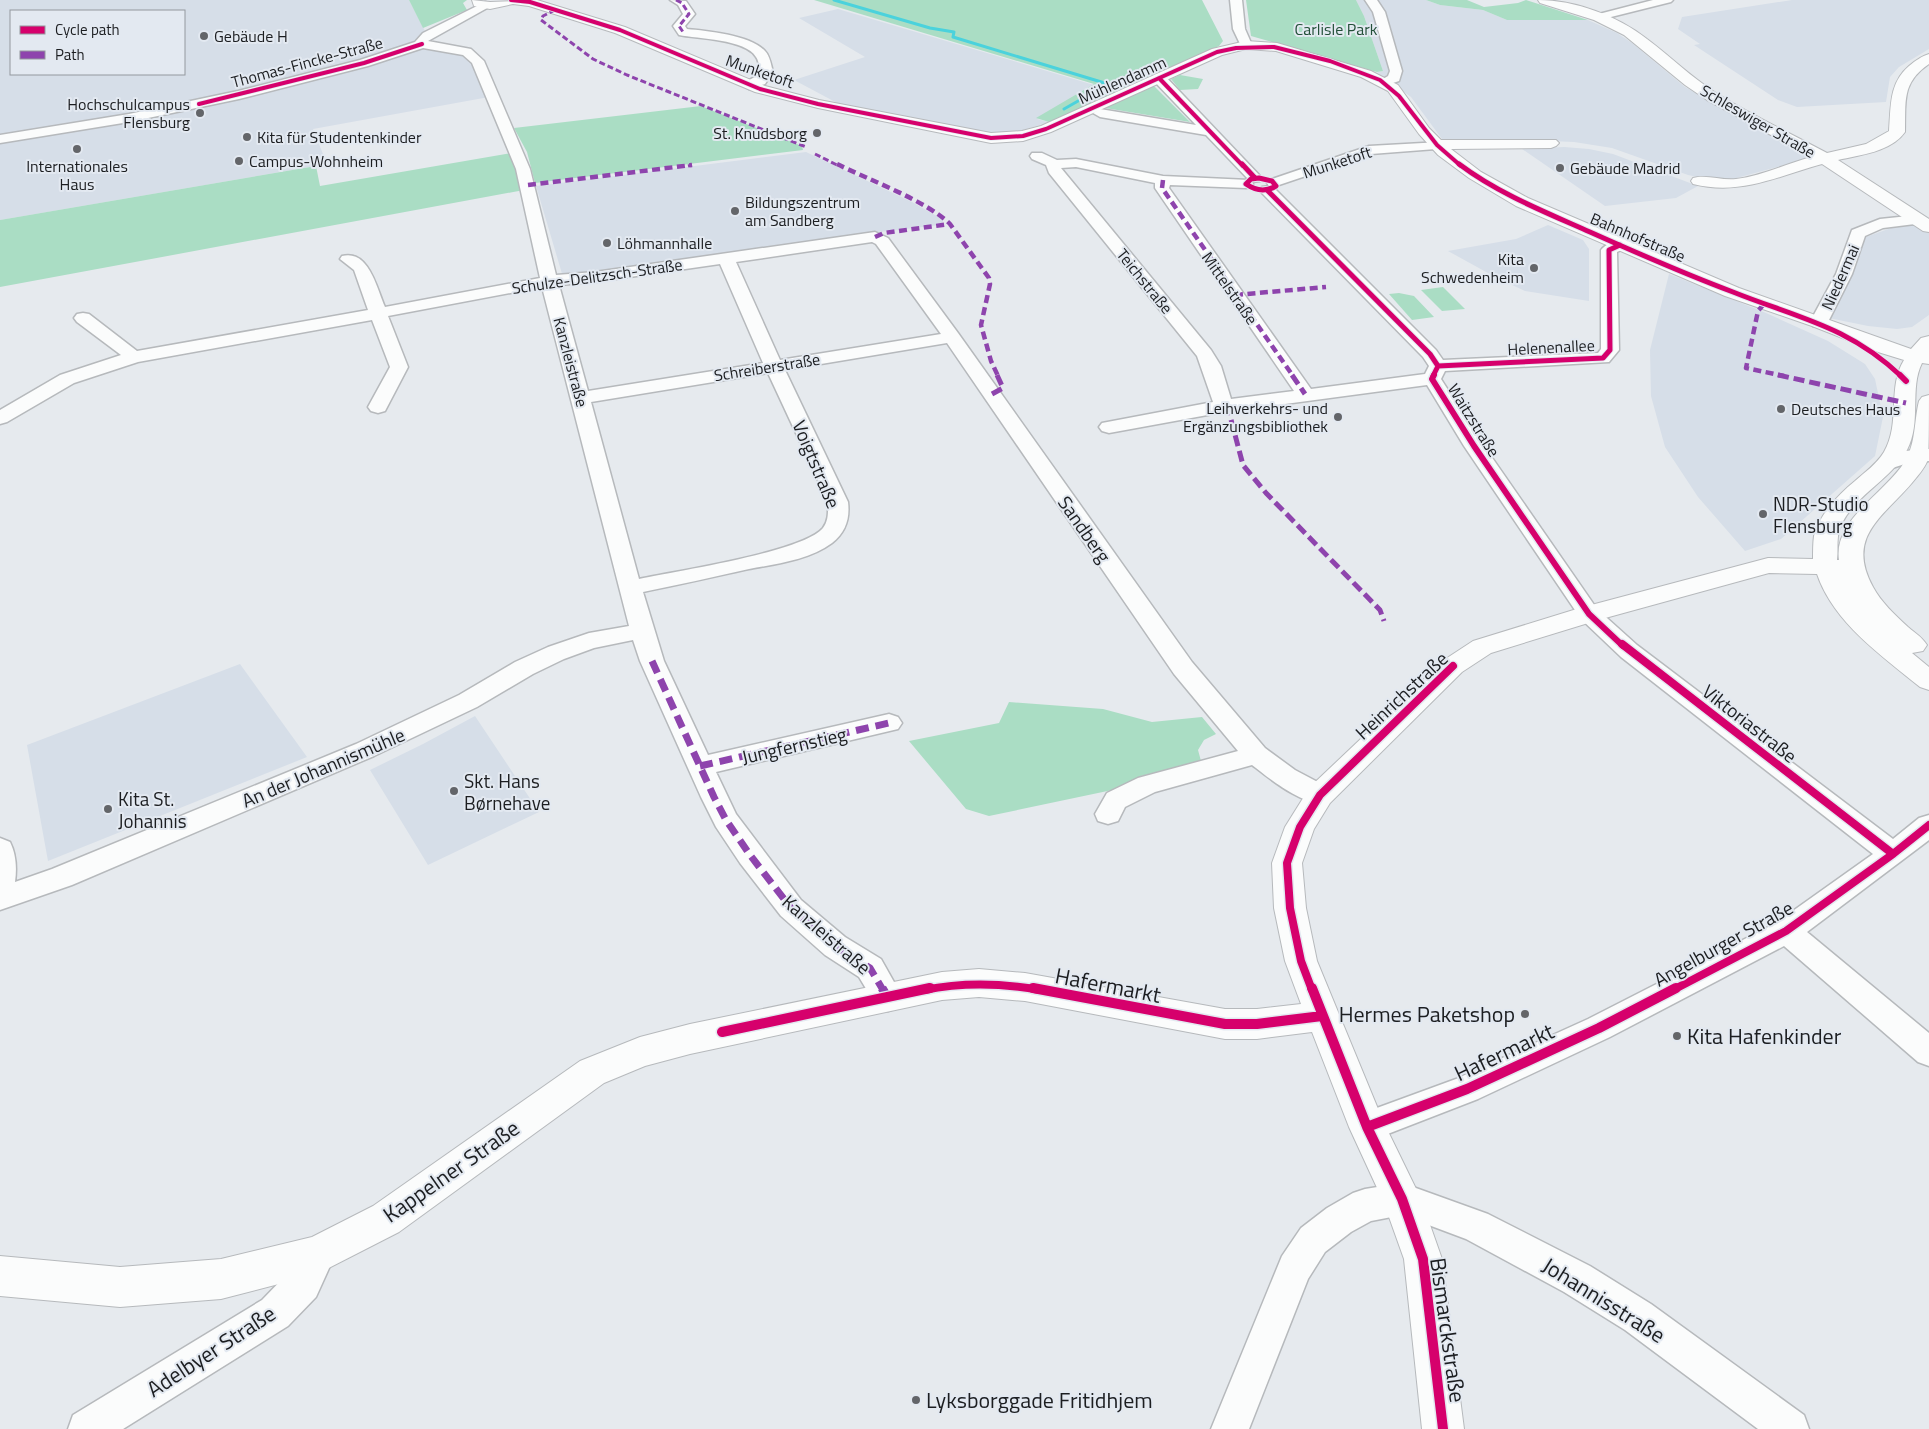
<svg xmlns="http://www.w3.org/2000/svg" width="1929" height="1429" font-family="'Titillium Web',sans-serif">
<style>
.built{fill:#d6dee8;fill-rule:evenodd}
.green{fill:#aaddc4}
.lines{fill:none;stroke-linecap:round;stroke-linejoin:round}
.stream{stroke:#4bd2dc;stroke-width:3}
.street-casing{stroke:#b6b9bc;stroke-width:3}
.secondary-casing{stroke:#b6b9bc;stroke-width:2}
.street{fill:#fbfcfc;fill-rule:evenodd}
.secondary{fill:#fbfcfc;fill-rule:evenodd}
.quiet-far4{stroke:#8e44ad;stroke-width:3;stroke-dasharray:6 3;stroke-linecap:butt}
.quiet-far3{stroke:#8e44ad;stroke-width:4.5;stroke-dasharray:8 4.5;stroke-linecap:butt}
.quiet-far2{stroke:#8e44ad;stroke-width:5;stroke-dasharray:11 5;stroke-linecap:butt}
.quiet-far1{stroke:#8e44ad;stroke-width:7;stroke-dasharray:13 7;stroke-linecap:butt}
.quiet{stroke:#8e44ad;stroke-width:9;stroke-dasharray:17 9;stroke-linecap:butt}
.cycleway-far4-casing{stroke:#e3e9f1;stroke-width:5.5}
.cycleway-far3-casing{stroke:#e3e9f1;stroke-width:7}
.cycleway-far2-casing{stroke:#e3e9f1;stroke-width:9}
.cycleway-far1-casing{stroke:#e3e9f1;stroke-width:11}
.cycleway-casing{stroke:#e3e9f1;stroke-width:13}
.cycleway-far4{stroke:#d6006c;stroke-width:4}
.cycleway-far3{stroke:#d6006c;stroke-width:5}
.cycleway-far2{stroke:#d6006c;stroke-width:6}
.cycleway-far1{stroke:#d6006c;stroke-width:8}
.cycleway{stroke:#d6006c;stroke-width:10}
.poi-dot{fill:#636569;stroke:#e3e9f1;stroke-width:2}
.labels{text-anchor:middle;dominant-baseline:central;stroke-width:4;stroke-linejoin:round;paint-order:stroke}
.far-park-label{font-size:16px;fill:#235039;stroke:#e3e9f1}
.far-poi-label{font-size:16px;fill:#1c1e21;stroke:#e3e9f1;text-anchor:start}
.far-street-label{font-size:16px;fill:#1c1e21;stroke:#e3e9f1}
.street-label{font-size:19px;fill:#1c1e21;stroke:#e3e9f1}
.poi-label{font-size:19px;fill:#1c1e21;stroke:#e3e9f1;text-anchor:start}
.near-street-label{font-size:22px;fill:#1c1e21;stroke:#e3e9f1}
.near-poi-label{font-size:22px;fill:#1c1e21;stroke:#e3e9f1;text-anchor:start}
</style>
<rect width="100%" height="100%" fill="#e6eaee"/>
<path class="built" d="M 0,0 L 409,0 L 426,33 L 415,41 L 418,48 L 465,56 L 473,62 L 489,97 L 313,129 L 327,164 L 0,220 ZM 11,11 L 184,11 L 184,74 L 11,74 Z
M 1356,0 L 1426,0 L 1440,5 L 1483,10 L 1507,20 L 1588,20 L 1617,33 L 1632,43 L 1685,87 L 1810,158 L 1729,180 L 1707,179 L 1688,175 L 1612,148 L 1574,142 L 1550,141 L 1445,143 L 1411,97 L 1377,72 L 1383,71 L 1364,16 Z
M 1792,0 L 1929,0 L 1929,49 L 1899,67 L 1890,77 L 1886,102 L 1797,107 L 1778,100 L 1694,45 L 1700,44 L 1678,29 L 1682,17 Z
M 838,9 L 916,32 L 1094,85 L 1037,119 L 1049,122 L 1014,133 L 995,134 L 841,105 L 794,80 L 865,57 L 799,18 Z
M 1564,147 L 1589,149 L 1613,154 L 1698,186 L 1676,198 L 1605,206 L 1522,149 Z
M 806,152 L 912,202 L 942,219 L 943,222 L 940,225 L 844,236 L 563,277 L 536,186 Z
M 1918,224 L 1929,232 L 1929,315 L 1912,327 L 1897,329 L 1868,326 L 1829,318 L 1866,237 L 1891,228 Z
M 1548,225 L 1583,240 L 1589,249 L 1589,301 L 1525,291 L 1497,278 L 1448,251 L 1516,239 Z
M 1669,274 L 1766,313 L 1828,341 L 1865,364 L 1875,379 L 1883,417 L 1875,456 L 1781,539 L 1745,551 L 1698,497 L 1665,447 L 1651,396 L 1650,350 Z
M 240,664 L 307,757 L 48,861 L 27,745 Z
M 475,716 L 539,812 L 428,865 L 370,770 L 423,744 Z"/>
<path class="green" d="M 409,0 L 467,0 L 463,3 L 467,10 L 423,28 Z
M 814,0 L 1202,0 L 1223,41 L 1219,46 L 1049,122 L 1036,118 L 1094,84 Z
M 1246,0 L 1356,0 L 1364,16 L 1383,71 L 1377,72 L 1251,36 Z
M 1426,0 L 1467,0 L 1484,7 L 1518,3 L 1526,0 L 1588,20 L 1507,20 L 1483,10 L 1440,5 Z
M 1180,75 L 1203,79 L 1198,89 L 1180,90 L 1171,79 Z
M 1154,86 L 1190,122 L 1105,108 Z
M 701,106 L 802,146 L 803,150 L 535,183 L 527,152 L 514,128 Z
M 512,153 L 524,190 L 0,287 L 0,220 L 316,166 L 320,186 Z
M 1443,287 L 1465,309 L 1442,311 L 1421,290 Z
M 1399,293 L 1414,296 L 1434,317 L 1412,320 L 1389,294 Z
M 1009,702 L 1103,709 L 1152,722 L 1202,717 L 1216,734 L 1204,740 L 1198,750 L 1201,761 L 1141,776 L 1117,789 L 989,816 L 966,809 L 909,741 L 999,723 Z"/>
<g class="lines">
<path class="stream" d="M 834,0 L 930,28 L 954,32 L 953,37 L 1108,84 L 1064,109"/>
<g class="street-casing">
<path id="street" d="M 670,0 L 686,1 L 695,14 L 685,26 L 687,29 C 708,31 750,35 765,51 C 770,56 771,65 773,72 L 765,84 L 749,89 L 743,85 C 747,79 755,79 761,72 C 759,67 759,61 756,57 C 746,39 697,39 679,35 L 673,26 L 683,14 L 678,5 Z
M 1230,0 L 1242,0 L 1245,29 L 1252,45 L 1250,48 L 1242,48 L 1233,29 Z
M 1365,0 L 1377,0 L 1385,12 L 1402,71 L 1399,81 L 1384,86 L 1378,82 L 1388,76 L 1390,71 L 1373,12 Z
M 1653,0 L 1673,0 L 1671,2 L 1599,20 L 1593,17 L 1595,15 Z
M 485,2 L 489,3 L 491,5 L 489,7 L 428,41 L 471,49 L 484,61 L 530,169 L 556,275 L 595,272 L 875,232 L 888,238 L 958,333 L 1192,662 L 1265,748 L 1295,770 L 1329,788 L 1333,795 L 1329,802 C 1306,809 1270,779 1252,765 L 1155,792 L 1125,807 L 1118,821 L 1108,824 L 1098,821 L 1095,814 L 1107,793 L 1138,778 L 1238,751 L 1174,674 L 947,343 L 785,370 L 848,502 C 850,518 846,532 832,543 C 809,560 776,564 749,569 C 713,577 678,585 643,592 L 664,661 L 708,755 L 889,714 L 898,717 L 902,723 L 898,729 L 716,772 L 736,814 L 801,900 L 845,937 L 881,959 L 903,998 L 899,1007 L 888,1011 L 877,1007 L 859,977 L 825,955 L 781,916 L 740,863 L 716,827 L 701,797 L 640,661 L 633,640 L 594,648 L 564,659 L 533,674 L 477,707 L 374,756 L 72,885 L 0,910 L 0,838 L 10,842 C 16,854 17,868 15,882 L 52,869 L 356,744 L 459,695 L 515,662 L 548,647 L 589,633 L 629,626 L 542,287 L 388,316 L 408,367 L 385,411 L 378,413 L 371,411 L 368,407 L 390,367 L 372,320 L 138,362 L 74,383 L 7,422 L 0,424 L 0,410 L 60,375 L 121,355 L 77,322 L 74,318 L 77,314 L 83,313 L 89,314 L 137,351 L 368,310 L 354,270 L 340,259 L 342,256 C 369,249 377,289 385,307 L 540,278 L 516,169 L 472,63 L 463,55 L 423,48 L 368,66 L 239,99 L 129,122 L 0,143 L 0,135 L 129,114 L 238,91 L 360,60 L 415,42 L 423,33 ZM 872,242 L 876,244 L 941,334 L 780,360 L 736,262 ZM 720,264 L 763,363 L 588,391 L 559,285 L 595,282 ZM 768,373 L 828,502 C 828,511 829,520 823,528 C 803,552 676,571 639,579 L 591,402 Z
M 1159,74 L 1164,75 L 1262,178 L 1260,181 L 1252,182 L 1253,184 L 1251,187 L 1246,188 L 1170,185 L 1169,188 L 1311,389 L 1425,374 L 1429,366 L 1423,357 L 1262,193 L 1260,190 L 1262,187 L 1269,186 L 1267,183 L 1269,180 L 1369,146 L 1441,142 L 1443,145 L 1441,148 L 1436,149 L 1371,154 L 1273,187 L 1436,350 L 1443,360 L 1598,353 L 1601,349 L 1601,250 C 1606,243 1617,240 1626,242 L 1628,245 L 1626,248 L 1617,252 L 1619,350 L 1609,362 L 1445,371 L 1441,379 L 1484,446 L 1597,609 L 1637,645 L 1893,839 L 1919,818 L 1929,815 L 1929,840 L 1807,932 L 1929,1033 L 1929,1066 L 1918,1062 L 1784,946 L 1610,1037 L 1478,1099 L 1367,1142 L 1355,1138 L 1351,1127 L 1355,1116 L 1456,1079 L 1588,1019 L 1776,923 L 1873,854 L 1621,657 L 1581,619 L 1464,446 L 1427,385 L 1224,412 L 1109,433 L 1102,431 L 1099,427 L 1102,423 L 1213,402 L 1197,356 L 1049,173 L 1046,165 L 1032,159 L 1030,156 L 1032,153 L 1042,153 L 1057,160 L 1076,159 L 1163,176 L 1249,180 L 1206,135 L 1100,117 L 1093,113 L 1100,109 L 1196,125 L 1154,81 L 1153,78 L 1154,75 ZM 1076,167 L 1155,183 L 1155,188 L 1294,391 L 1231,399 L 1221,366 L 1211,350 L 1061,168 Z
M 1918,215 L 1923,217 L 1926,220 L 1923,223 L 1883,228 L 1865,236 L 1852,274 L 1828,322 L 1825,326 L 1819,327 L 1813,326 L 1810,322 L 1836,274 L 1852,230 L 1880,219 Z
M 1929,449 L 1929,461 L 1908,463 L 1886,470 L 1879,468 L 1876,464 C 1885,451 1914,450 1929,449 Z
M 1402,1183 L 1488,1214 L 1590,1266 L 1651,1304 L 1804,1415 L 1809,1429 L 1758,1429 L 1625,1330 L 1564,1292 L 1466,1239 L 1402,1215 L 1371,1221 L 1351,1232 L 1325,1252 L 1308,1279 L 1249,1429 L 1211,1429 L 1282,1256 L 1301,1228 L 1327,1208 L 1353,1193 L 1365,1189 Z
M 317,1238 L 329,1243 L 335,1255 L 316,1297 L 288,1326 L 123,1429 L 68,1429 L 73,1415 L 262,1300 L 290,1271 L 305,1243 Z"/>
</g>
<g class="secondary-casing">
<path id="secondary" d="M 472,0 L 490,2 L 537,0 L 625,27 L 765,86 L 819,100 L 991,133 L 1022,131 L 1041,126 L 1212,49 L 1246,41 L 1277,43 L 1371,71 L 1398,85 L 1429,128 L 1441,140 L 1556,140 L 1559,143 L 1556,146 L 1551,148 L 1451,149 L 1481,172 L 1528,198 L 1739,288 L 1911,349 L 1921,338 L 1929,336 L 1929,364 L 1922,363 C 1909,389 1922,422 1907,450 C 1891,482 1844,500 1838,536 C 1837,544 1838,552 1837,560 L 1839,560 C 1833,519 1887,492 1905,461 C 1916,443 1914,421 1919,401 L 1922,397 L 1929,395 C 1929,407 1929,450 1928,459 C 1926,466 1920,473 1916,478 C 1887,515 1844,534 1873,587 C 1881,602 1895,615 1908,627 C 1915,633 1922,637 1927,645 L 1923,651 L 1912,653 L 1929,667 L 1929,690 L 1920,687 C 1882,656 1833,622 1817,574 L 1769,573 L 1598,620 L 1491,653 L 1462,672 L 1330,803 L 1314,829 L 1302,863 L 1306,908 L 1317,961 L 1383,1121 L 1421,1199 L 1442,1259 L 1464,1429 L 1422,1429 L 1404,1259 L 1384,1203 L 1349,1127 L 1312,1032 L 1257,1039 L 1225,1039 L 1025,1001 L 979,997 L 942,1000 L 690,1054 L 645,1066 L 604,1083 L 399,1232 L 317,1274 L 221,1299 L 120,1307 L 0,1296 L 0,1256 L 120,1267 L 221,1259 L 312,1237 L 373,1206 L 580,1061 L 640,1037 L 690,1024 L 942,972 L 979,969 L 1025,973 L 1225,1009 L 1257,1009 L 1301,1004 L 1285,961 L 1274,908 L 1272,863 L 1285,827 L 1310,787 L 1444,660 L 1473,641 L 1580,608 L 1768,558 L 1813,559 C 1813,551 1813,543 1814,536 C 1819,515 1839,494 1855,481 C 1865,472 1877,464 1884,452 C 1901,423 1887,387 1904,360 L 1878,352 L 1812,326 L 1725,296 L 1516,206 L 1469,178 L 1438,155 L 1419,134 L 1388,91 L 1361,77 L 1276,51 L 1246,49 L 1222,55 L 1051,132 L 1023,141 L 991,143 L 818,108 L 755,92 L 615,33 L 529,6 L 513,4 L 490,9 L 474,6 Z
M 1538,0 C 1575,0 1618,16 1647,39 C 1671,57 1691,77 1716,93 C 1751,115 1790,133 1827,153 L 1866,144 L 1889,131 C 1891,106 1889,83 1909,66 C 1915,61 1922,56 1929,54 L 1929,64 C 1901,83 1906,102 1905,132 C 1891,152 1860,155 1838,160 L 1929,219 L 1929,232 L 1923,231 L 1822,164 C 1778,176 1741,196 1693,184 L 1691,181 L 1693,178 C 1707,174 1722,181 1736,179 C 1761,176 1786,164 1811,157 L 1707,100 L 1685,85 L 1624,35 L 1594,20 L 1540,3 Z"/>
</g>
<use href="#street" class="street"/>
<use href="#secondary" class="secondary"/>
<path class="quiet-far4" d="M 676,0 L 682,3 L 689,14 L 679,26 L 683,32
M 555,10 L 543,16 L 541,20 L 593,59 L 627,75 L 806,147
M 815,154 L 839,166
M 688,166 L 692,165"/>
<path class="quiet-far3" d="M 837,164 C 867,179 927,201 950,224 L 989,278 L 990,284 L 981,325 L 991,361 L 998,376
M 1163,180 L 1162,188 L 1293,376
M 528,185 L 692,165
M 875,237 L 884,233 L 950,224
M 1235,295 L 1326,287
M 1764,304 L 1758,311 L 1746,368 L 1784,376"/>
<path class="quiet-far2" d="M 1292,375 L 1305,394
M 1778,375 L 1906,403
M 992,394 L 1003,388 L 997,375
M 1224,406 L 1229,412 L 1243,465 L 1266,493 L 1380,610 L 1384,621"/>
<path class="quiet-far1" d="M 652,661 L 714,797 L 726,820 L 750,855 L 791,908 L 835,946 L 870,968 L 883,990
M 700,766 L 889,723"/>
<path class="quiet" d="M 882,988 L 888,998"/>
<g class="cycleway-far4-casing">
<path id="cycleway-far4" d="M 511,0 L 530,2 L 620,30 L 760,89 L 818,104 L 991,138 L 1023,136 L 1046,129 L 1217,52 L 1236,48 L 1274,47 L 1330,61 L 1380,80 L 1399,96 L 1437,145 L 1461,166
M 1159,78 L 1243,166
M 199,104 L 364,63 L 422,44"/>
</g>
<g class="cycleway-far3-casing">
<path id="cycleway-far3" d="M 1242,164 L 1255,178
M 1459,164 C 1499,194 1545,212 1590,232 C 1637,253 1685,274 1733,292 C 1798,318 1848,326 1901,376
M 1259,178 L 1272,181 L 1276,186 C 1266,192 1256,191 1246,184 L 1251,179 Z
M 1267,190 L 1430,354 L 1438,366 L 1433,376
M 1438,366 L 1603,358 L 1610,350 L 1609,250 L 1620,245"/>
</g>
<g class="cycleway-far2-casing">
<path id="cycleway-far2" d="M 1434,375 L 1432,379 L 1474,446 L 1589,614 L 1623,646
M 1900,375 L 1906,381"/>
</g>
<g class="cycleway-far1-casing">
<path id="cycleway-far1" d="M 1622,644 L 1893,854
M 924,990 C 963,982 1001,983 1040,990
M 1312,990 L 1301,961 L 1290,908 L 1287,863 L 1300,827 L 1320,795 L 1453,666
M 1673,990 L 1786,931 L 1893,854 L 1929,825"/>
</g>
<g class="cycleway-casing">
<path id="cycleway" d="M 1033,988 L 1225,1024 L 1257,1024 L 1322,1016
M 1312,988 L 1367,1127 L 1402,1199 L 1423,1259 L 1443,1429
M 722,1032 L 930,988
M 1367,1127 L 1467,1089 L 1599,1028 L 1676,988"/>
</g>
<use href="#cycleway-far4" class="cycleway-far4"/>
<use href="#cycleway-far3" class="cycleway-far3"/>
<use href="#cycleway-far2" class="cycleway-far2"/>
<use href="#cycleway-far1" class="cycleway-far1"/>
<use href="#cycleway" class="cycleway"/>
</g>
<g class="poi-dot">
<circle cx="204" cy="36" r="5"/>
<circle cx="200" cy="113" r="5"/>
<circle cx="817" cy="133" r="5"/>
<circle cx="247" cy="137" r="5"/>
<circle cx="77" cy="149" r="5"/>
<circle cx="239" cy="161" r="5"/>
<circle cx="1560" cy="168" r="5"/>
<circle cx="735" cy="211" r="5"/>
<circle cx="607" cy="243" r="5"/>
<circle cx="1534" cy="268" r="5"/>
<circle cx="1781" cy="409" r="5"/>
<circle cx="1338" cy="417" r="5"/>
<circle cx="1763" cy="514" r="5"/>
<circle cx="454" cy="791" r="5"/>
<circle cx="108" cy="809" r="5"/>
<circle cx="1525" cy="1014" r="5"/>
<circle cx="1677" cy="1036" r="5"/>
<circle cx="916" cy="1400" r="5"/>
</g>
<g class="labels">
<g class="far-park-label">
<text x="1336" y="29">Carlisle Park</text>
</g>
<g class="far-poi-label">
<text x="214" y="36">Gebäude H</text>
<text x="190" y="104" text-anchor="end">Hochschulcampus<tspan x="190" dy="18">Flensburg</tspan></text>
<text x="807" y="133" text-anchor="end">St. Knudsborg</text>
<text x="257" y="137">Kita für Studentenkinder</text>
<text x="249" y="161">Campus-Wohnheim</text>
<text x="77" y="166" text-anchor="middle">Internationales<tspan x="77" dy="18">Haus</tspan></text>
<text x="1570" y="168">Gebäude Madrid</text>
<text x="745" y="202">Bildungszentrum<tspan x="745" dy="18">am Sandberg</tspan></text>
<text x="617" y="243">Löhmannhalle</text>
<text x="1524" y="259" text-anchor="end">Kita<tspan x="1524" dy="18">Schwedenheim</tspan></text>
<text x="1328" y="408" text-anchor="end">Leihverkehrs- und<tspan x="1328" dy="18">Ergänzungsbibliothek</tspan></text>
<text x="1791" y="409">Deutsches Haus</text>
</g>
<g class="far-street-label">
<text transform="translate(307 62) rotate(-15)">Thomas-Fincke-Straße</text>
<text transform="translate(760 71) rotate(19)">Munketoft</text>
<text transform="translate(1122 80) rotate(-24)">Mühlendamm</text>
<text transform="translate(1758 121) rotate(30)">Schleswiger Straße</text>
<text transform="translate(1337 162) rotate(-18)">Munketoft</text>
<text transform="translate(1638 237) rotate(23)">Bahnhofstraße</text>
<text transform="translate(597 276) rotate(-8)">Schulze-Delitzsch-Straße</text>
<text transform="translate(1840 277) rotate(-66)">Niedermai</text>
<text transform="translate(1145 281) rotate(51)">Teichstraße</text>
<text transform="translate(1230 288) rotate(55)">Mittelstraße</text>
<text transform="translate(1551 347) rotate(-3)">Helenenallee</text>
<text transform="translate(571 362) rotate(75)">Kanzleistraße</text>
<text transform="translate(767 367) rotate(-9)">Schreiberstraße</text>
<text transform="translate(1474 420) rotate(58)">Waitzstraße</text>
</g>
<g class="street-label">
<text transform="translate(817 464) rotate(67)">Voigtstraße</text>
<text transform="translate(1085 529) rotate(55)">Sandberg</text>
<text transform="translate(1401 695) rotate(-43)">Heinrichstraße</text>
<text transform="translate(1750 723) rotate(38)">Viktoriastraße</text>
<text transform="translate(794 745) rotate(-13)">Jungfernstieg</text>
<text transform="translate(323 767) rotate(-23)">An der Johannismühle</text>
<text transform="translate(827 934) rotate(41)">Kanzleistraße</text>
<text transform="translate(1723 943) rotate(-29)">Angelburger Straße</text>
</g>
<g class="poi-label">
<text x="1773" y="503">NDR-Studio<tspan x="1773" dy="22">Flensburg</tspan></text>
<text x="464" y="780">Skt. Hans<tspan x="464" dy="22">Børnehave</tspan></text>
<text x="118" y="798">Kita St.<tspan x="118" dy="22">Johannis</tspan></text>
</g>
<g class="near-street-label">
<text transform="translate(1108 985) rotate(11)">Hafermarkt</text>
<text transform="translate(1504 1052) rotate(-25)">Hafermarkt</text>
<text transform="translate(451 1171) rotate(-35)">Kappelner Straße</text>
<text transform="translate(1604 1300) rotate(32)">Johannisstraße</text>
<text transform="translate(1448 1330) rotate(82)">Bismarckstraße</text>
<text transform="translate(211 1351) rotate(-33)">Adelbyer Straße</text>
</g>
<g class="near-poi-label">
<text x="1515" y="1014" text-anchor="end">Hermes Paketshop</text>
<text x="1687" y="1036">Kita Hafenkinder</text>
<text x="926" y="1400">Lyksborggade Fritidhjem</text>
</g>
</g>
<rect x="10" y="10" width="175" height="65" fill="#e3e9f1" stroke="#93989e"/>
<rect x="20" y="26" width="25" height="8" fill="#d6006c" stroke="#93989e"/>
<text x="55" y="35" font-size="15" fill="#1c1e21">Cycle path</text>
<rect x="20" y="51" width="25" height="8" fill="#8e44ad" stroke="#93989e"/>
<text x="55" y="60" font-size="15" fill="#1c1e21">Path</text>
</svg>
